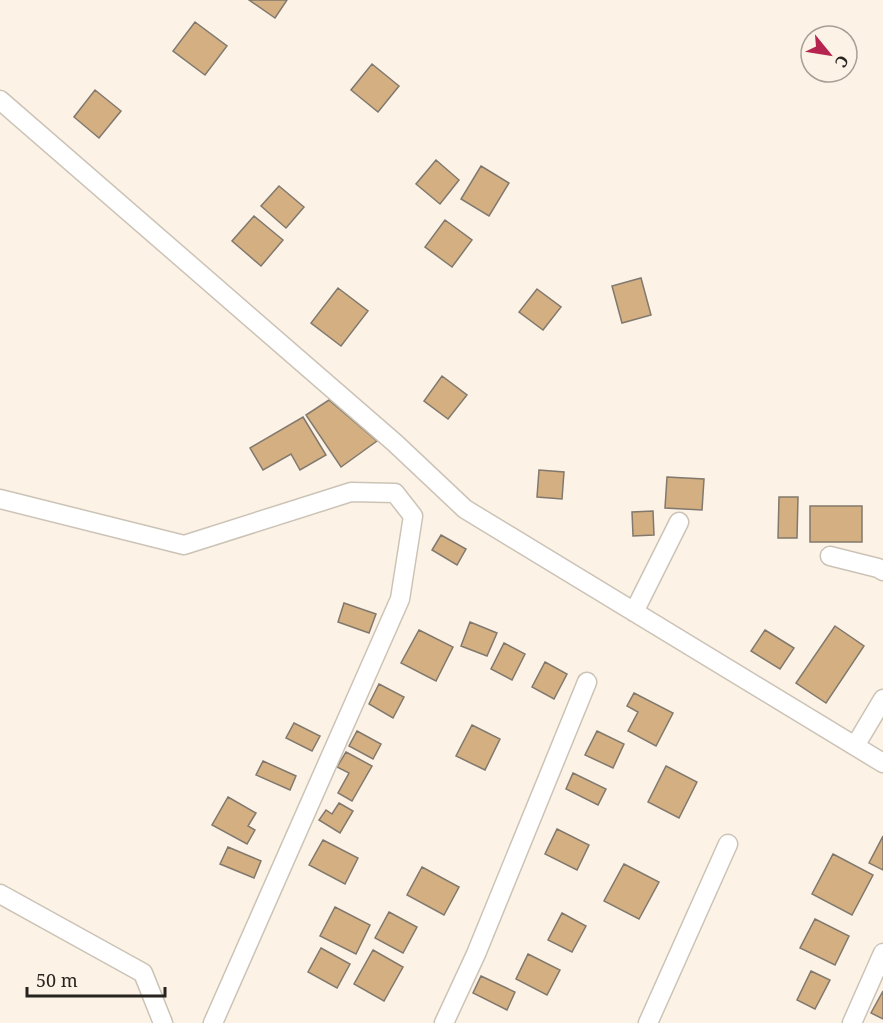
<svg xmlns="http://www.w3.org/2000/svg" width="883" height="1023" font-family="'Noto Serif',serif">
<style>
.building{fill:#d3af81;stroke:#81796e;stroke-width:1.5}
.lines{fill:none;stroke-linecap:round;stroke-linejoin:round}
.minor-casing{stroke:#ccc3b7;stroke-width:21}
.minor{stroke:#fff;stroke-width:18}
</style>
<rect width="100%" height="100%" fill="#fcf2e6"/>
<path class="building" d="M 249,0 L 287,0 L 275,18 Z
M 195,22 L 227,46 L 205,75 L 173,51 Z
M 372,64 L 399,86 L 378,112 L 351,90 Z
M 95,90 L 121,111 L 99,138 L 74,117 Z
M 436,160 L 459,180 L 440,204 L 416,184 Z
M 481,166 L 509,183 L 489,216 L 461,199 Z
M 279,186 L 304,207 L 286,228 L 261,206 Z
M 254,216 L 283,240 L 261,266 L 232,241 Z
M 445,220 L 472,240 L 452,267 L 425,247 Z
M 641,278 L 651,315 L 622,323 L 612,286 Z
M 338,288 L 368,311 L 341,346 L 311,323 Z
M 537,289 L 561,307 L 543,330 L 519,312 Z
M 442,376 L 467,395 L 448,419 L 424,401 Z
M 329,400 L 377,441 L 341,467 L 306,415 Z
M 303,417 L 326,455 L 300,470 L 291,454 L 263,470 L 250,448 Z
M 539,470 L 564,472 L 562,499 L 537,497 Z
M 667,477 L 704,479 L 702,510 L 665,508 Z
M 779,497 L 798,497 L 797,538 L 778,538 Z
M 810,506 L 862,506 L 862,542 L 810,542 Z
M 653,511 L 654,535 L 633,536 L 632,512 Z
M 441,535 L 466,549 L 457,565 L 432,550 Z
M 344,603 L 376,614 L 369,633 L 338,622 Z
M 470,622 L 497,633 L 487,656 L 461,646 Z
M 835,626 L 864,646 L 826,703 L 796,683 Z
M 419,630 L 453,647 L 436,681 L 401,663 Z
M 765,630 L 794,648 L 780,669 L 751,651 Z
M 504,643 L 525,654 L 512,680 L 491,669 Z
M 545,662 L 567,674 L 554,699 L 532,687 Z
M 379,684 L 404,697 L 393,718 L 369,704 Z
M 634,693 L 673,713 L 656,746 L 628,731 L 638,712 L 627,706 Z
M 294,723 L 320,736 L 312,751 L 286,738 Z
M 472,725 L 500,739 L 485,770 L 456,756 Z
M 357,731 L 381,744 L 373,759 L 349,746 Z
M 597,731 L 624,744 L 613,768 L 585,755 Z
M 346,752 L 372,766 L 352,801 L 338,793 L 349,773 L 337,767 Z
M 263,761 L 296,776 L 290,790 L 256,775 Z
M 666,766 L 697,782 L 679,818 L 648,802 Z
M 573,773 L 606,789 L 598,805 L 566,789 Z
M 228,797 L 256,813 L 248,826 L 255,830 L 247,844 L 212,825 Z
M 339,803 L 353,811 L 340,833 L 319,820 L 326,810 L 332,814 Z
M 557,829 L 589,845 L 577,870 L 545,854 Z
M 883,836 L 883,870 L 869,863 Z
M 323,840 L 358,858 L 345,884 L 309,865 Z
M 228,847 L 261,861 L 254,878 L 220,864 Z
M 833,854 L 873,875 L 852,915 L 812,894 Z
M 624,864 L 659,882 L 639,919 L 604,901 Z
M 422,867 L 459,887 L 444,915 L 407,895 Z
M 335,907 L 370,925 L 356,954 L 320,936 Z
M 389,912 L 417,927 L 403,953 L 375,938 Z
M 562,913 L 586,926 L 572,952 L 548,940 Z
M 815,919 L 849,936 L 835,965 L 800,948 Z
M 321,948 L 350,964 L 337,988 L 308,972 Z
M 373,950 L 403,967 L 384,1001 L 354,984 Z
M 528,954 L 560,970 L 547,995 L 516,979 Z
M 811,971 L 830,980 L 815,1009 L 797,1000 Z
M 481,976 L 515,992 L 507,1010 L 473,993 Z
M 883,991 L 883,1019 L 871,1013 Z"/>
<g class="lines">
<g class="minor-casing">
<path id="minor" d="M 0,100 L 395,443 L 465,509 L 883,763
M 0,499 L 184,545 L 351,492 L 395,493 L 413,516 L 400,599 L 213,1023
M 830,556 L 878,568 L 883,571
M 634,612 L 679,522
M 855,746 L 883,699
M 0,894 L 143,973 L 163,1023
M 444,1023 L 476,954 L 587,682
M 648,1023 L 728,844
M 852,1023 L 883,953"/>
</g>
<use href="#minor" class="minor"/>
</g>
<g transform="translate(829 54) rotate(120)"><circle r="28" fill="#fcf2e6" stroke="#a79f96" stroke-width="1.5"/>
<path d="M0-4.5L10 22L0 15L-10 22Z" fill="#b5254f"/>
<text y="-9" font-size="16" font-weight="bold" text-anchor="middle" fill="#27231f">С</text>
</g>
<path d="M27 987v9h138v-9" fill="none" stroke="#27231f" stroke-width="3"/>
<text x="36" y="987" font-size="18" fill="#27231f" stroke="#fcf2e6" stroke-width="4.5" paint-order="stroke">50 m</text>
</svg>
